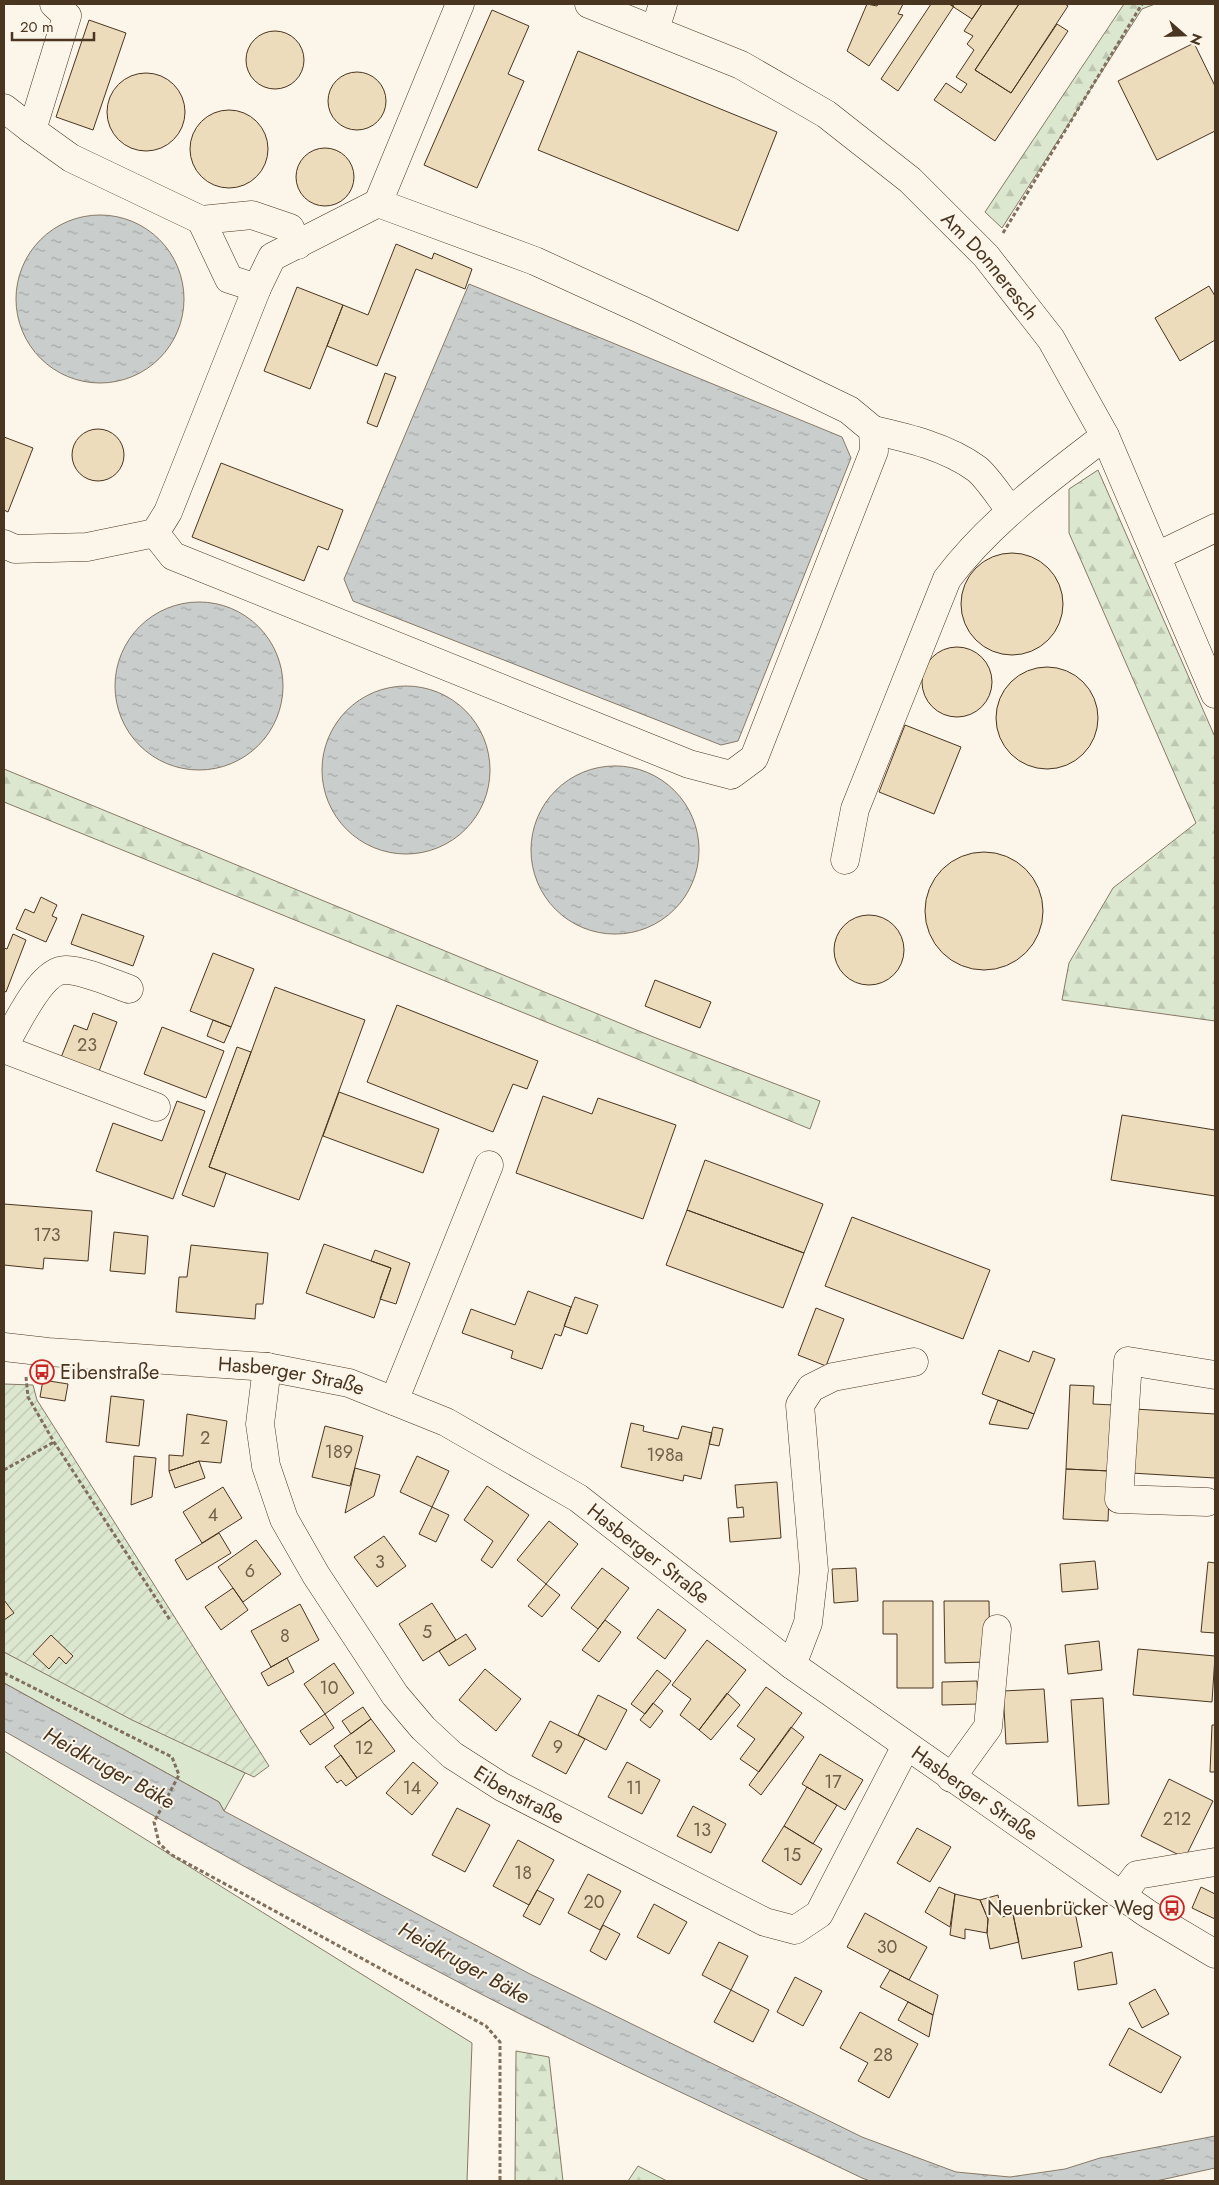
<svg xmlns="http://www.w3.org/2000/svg" width="1219" height="2185" font-family="Jost,sans-serif">
<style>
.green{fill:#dce7d0;stroke:#887966}
.forest{fill:url(#forest-firs);stroke:#887966}
.garden{fill:url(#garden-furrows);stroke:#887966}
.water{fill:url(#water-ripples);stroke:#887966}
.building{fill:#ecdcbc;stroke:#4a3520}
.lines{fill:none;stroke-linecap:round;stroke-linejoin:round}
.minor-casing{stroke:#4a3520;stroke-width:29}
.path{stroke:#7f6f5c;stroke-width:3;stroke-dasharray:4 2.5;stroke-linecap:butt}
.minor{stroke:#fbf6e9;stroke-width:28}
.labels{text-anchor:middle;dominant-baseline:central;stroke-width:4;stroke-linejoin:round;paint-order:stroke}
.number-label{font-size:18px;fill:#725f47}
.street-label{font-size:20px;fill:#4a3520;stroke:#fbf6e9}
.poi-label{font-size:20px;fill:#4a3520;stroke:#fbf6e9;text-anchor:start}
.water-label{font-size:21px;font-style:italic;fill:#4a3520;stroke:#fbf6e9}
</style>
<defs>
<pattern id="forest-firs" width="22" height="20" patternUnits="userSpaceOnUse" patternTransform="scale(1.25)"><rect width="22" height="20" fill="#dce7d0"/><path d="M5 1l3.5 6h-7zM16 11l3.5 6h-7z" fill="#bec7b2"/></pattern>
<pattern id="garden-furrows" width="10" height="10" patternUnits="userSpaceOnUse" patternTransform="scale(1.25)"><rect width="10" height="10" fill="#dce7d0"/><path d="M-1 1l2-2M0 10L10 0M9 11l2-2" fill="none" stroke="#bec7b2"/></pattern>
<pattern id="water-ripples" width="26" height="14" patternUnits="userSpaceOnUse" patternTransform="scale(1.25)"><rect width="26" height="14" fill="#c9cecd"/><path d="M2 4q2-2 4 0t4 0M15 11q2-2 4 0t4 0" fill="none" stroke="#a5a8a6"/></pattern>
</defs>
<rect width="100%" height="100%" fill="#fbf6e9"/>
<path class="green" d="M 4,1652 L 245,1773 L 224,1811 L 219,1802 L 4,1683 Z
M 4,1751 L 472,2043 L 467,2181 L 4,2181 Z"/>
<path class="forest" d="M 1124,4 L 1155,4 L 1142,9 L 1002,228 L 985,212 Z
M 1098,470 L 1215,737 L 1215,1021 L 1062,1000 L 1069,963 L 1113,888 L 1196,823 L 1069,533 L 1069,489 Z
M 4,769 L 656,1038 L 820,1101 L 810,1129 L 4,802 Z
M 516,2051 L 549,2057 L 563,2181 L 515,2181 Z
M 638,2166 L 667,2181 L 628,2181 Z"/>
<path class="garden" d="M 4,1384 L 33,1385 L 37,1400 L 269,1766 L 254,1777 L 132,1720 L 4,1652 Z"/>
<path class="water" d="M16 299a84 84 0 1 1 168 0a84 84 0 1 1-168 0Z
M 469,284 L 842,437 L 851,458 L 738,741 L 721,745 L 353,601 L 344,579 Z
M115 686a84 84 0 1 1 168 0a84 84 0 1 1-168 0Z
M322 770a84 84 0 1 1 168 0a84 84 0 1 1-168 0Z
M531 850a84 84 0 1 1 168 0a84 84 0 1 1-168 0Z
M 4,1683 L 219,1802 L 224,1811 L 530,1974 L 862,2137 L 956,2172 L 1010,2177 L 1065,2169 L 1100,2158 L 1215,2136 L 1215,2168 L 1156,2181 L 870,2181 L 862,2178 C 735,2117 606,2059 481,1994 C 320,1910 162,1821 4,1731 Z"/>
<path class="building" d="M 867,4 L 877,6 L 878,4 L 903,4 L 898,14 L 903,15 L 869,66 L 847,51 Z
M 931,4 L 949,4 L 954,6 L 898,91 L 881,79 Z
M 949,4 L 982,4 L 972,19 Z
M 982,4 L 1019,4 L 975,70 L 1011,93 L 1057,24 L 1068,31 L 995,141 L 934,100 L 946,83 L 961,93 L 967,84 L 956,77 L 974,50 L 967,44 L 973,36 L 964,31 Z
M 1019,4 L 1065,4 L 1068,6 L 1011,93 L 975,70 Z
M 492,10 L 529,26 L 508,74 L 524,81 L 477,188 L 424,165 Z
M 89,20 L 126,33 L 93,130 L 56,117 Z
M246 60a29 29 0 1 1 58 0a29 29 0 1 1-58 0Z
M 1194,43 L 1215,86 L 1215,131 L 1157,160 L 1118,81 Z
M 578,51 L 777,132 L 738,231 L 538,150 Z
M328 101a29 29 0 1 1 58 0a29 29 0 1 1-58 0Z
M107 112a39 39 0 1 1 78 0a39 39 0 1 1-78 0Z
M190 149a39 39 0 1 1 78 0a39 39 0 1 1-78 0Z
M296 177a29 29 0 1 1 58 0a29 29 0 1 1-58 0Z
M 396,244 L 432,259 L 434,253 L 472,269 L 465,289 L 416,269 L 377,366 L 327,346 L 343,305 L 368,315 Z
M 1209,286 L 1215,296 L 1215,340 L 1180,361 L 1155,318 Z
M 297,287 L 343,305 L 310,389 L 264,371 Z
M 385,373 L 396,377 L 377,427 L 367,423 Z
M72 455a26 26 0 1 1 52 0a26 26 0 1 1-52 0Z
M 4,437 L 33,448 L 8,512 L 4,510 Z
M 221,463 L 343,510 L 328,550 L 318,546 L 304,581 L 192,537 Z
M961 604a51 51 0 1 1 102 0a51 51 0 1 1-102 0Z
M922 682a35 35 0 1 1 70 0a35 35 0 1 1-70 0Z
M996 718a51 51 0 1 1 102 0a51 51 0 1 1-102 0Z
M 905,725 L 961,747 L 934,814 L 879,792 Z
M925 911a59 59 0 1 1 118 0a59 59 0 1 1-118 0Z
M 41,897 L 57,905 L 52,916 L 57,918 L 46,942 L 16,929 L 25,909 L 34,913 Z
M 82,914 L 144,936 L 133,966 L 71,944 Z
M834 950a35 35 0 1 1 70 0a35 35 0 1 1-70 0Z
M 13,934 L 26,940 L 6,992 L 4,991 L 4,948 L 7,949 Z
M 213,953 L 254,969 L 231,1027 L 190,1011 Z
M 655,980 L 711,1002 L 700,1028 L 645,1006 Z
M 275,987 L 365,1020 L 299,1200 L 209,1167 Z
M 397,1005 L 538,1061 L 527,1089 L 513,1084 L 493,1132 L 367,1082 Z
M 93,1013 L 117,1022 L 98,1074 L 60,1060 L 74,1025 L 87,1030 Z
M 213,1020 L 231,1027 L 224,1043 L 207,1036 Z
M 162,1027 L 224,1051 L 206,1098 L 144,1074 Z
M 237,1047 L 251,1052 L 209,1167 L 226,1173 L 214,1207 L 182,1195 Z
M 339,1092 L 439,1129 L 423,1173 L 323,1136 Z
M 543,1096 L 592,1114 L 598,1098 L 676,1125 L 643,1219 L 516,1173 Z
M 177,1101 L 205,1111 L 173,1199 L 96,1171 L 113,1123 L 162,1141 Z
M 1122,1115 L 1215,1130 L 1215,1196 L 1111,1180 Z
M 705,1160 L 823,1204 L 804,1253 L 687,1210 Z
M 4,1204 L 92,1211 L 88,1261 L 44,1258 L 43,1269 L 4,1265 Z
M 687,1210 L 804,1253 L 783,1308 L 666,1265 Z
M 852,1217 L 990,1270 L 963,1339 L 825,1286 Z
M 114,1232 L 148,1236 L 145,1274 L 110,1271 Z
M 324,1244 L 391,1268 L 374,1318 L 306,1293 Z
M 191,1245 L 268,1253 L 263,1304 L 256,1304 L 255,1319 L 176,1312 L 179,1277 L 187,1277 Z
M 375,1250 L 410,1263 L 396,1304 L 380,1299 L 391,1268 L 371,1261 Z
M 528,1291 L 571,1307 L 561,1336 L 555,1334 L 542,1369 L 511,1358 L 513,1351 L 462,1333 L 471,1309 L 515,1325 Z
M 575,1297 L 598,1305 L 587,1334 L 564,1326 Z
M 816,1308 L 844,1319 L 826,1366 L 798,1355 Z
M 999,1350 L 1029,1362 L 1033,1351 L 1055,1359 L 1034,1414 L 982,1394 Z
M 43,1380 L 68,1384 L 65,1401 L 40,1397 Z
M 1070,1385 L 1094,1386 L 1093,1404 L 1114,1405 L 1110,1471 L 1066,1469 Z
M 111,1396 L 144,1400 L 139,1446 L 106,1442 Z
M 998,1400 L 1034,1414 L 1028,1429 L 989,1424 Z
M 1135,1409 L 1215,1414 L 1215,1478 L 1131,1473 Z
M 187,1414 L 227,1421 L 221,1463 L 199,1461 L 169,1471 L 169,1455 L 183,1456 Z
M 631,1423 L 644,1426 L 643,1431 L 678,1439 L 682,1426 L 712,1433 L 701,1479 L 684,1475 L 683,1481 L 621,1467 Z
M 325,1426 L 363,1436 L 350,1486 L 312,1477 Z
M 713,1427 L 723,1429 L 719,1446 L 709,1444 Z
M 134,1456 L 156,1458 L 152,1497 L 131,1505 Z
M 417,1456 L 449,1471 L 432,1507 L 400,1492 Z
M 199,1461 L 205,1478 L 175,1488 L 169,1471 Z
M 355,1468 L 380,1475 L 374,1496 L 345,1513 Z
M 1066,1469 L 1110,1471 L 1108,1521 L 1063,1519 Z
M 777,1482 L 781,1538 L 730,1542 L 728,1518 L 744,1517 L 743,1507 L 737,1508 L 735,1485 Z
M 487,1486 L 529,1515 L 492,1568 L 481,1560 L 493,1541 L 464,1520 Z
M 223,1487 L 242,1518 L 202,1543 L 183,1512 Z
M 432,1507 L 449,1515 L 436,1542 L 419,1534 Z
M 549,1521 L 578,1544 L 546,1584 L 517,1560 Z
M 219,1533 L 231,1553 L 187,1580 L 175,1560 Z
M 384,1536 L 406,1566 L 377,1587 L 354,1557 Z
M 256,1540 L 281,1574 L 243,1602 L 218,1567 Z
M 1095,1561 L 1098,1589 L 1062,1592 L 1060,1564 Z
M 1208,1562 L 1215,1563 L 1215,1633 L 1201,1632 Z
M 602,1568 L 629,1588 L 598,1629 L 571,1608 Z
M 856,1568 L 858,1601 L 834,1603 L 832,1569 Z
M 546,1584 L 560,1595 L 542,1617 L 528,1606 Z
M 233,1588 L 248,1610 L 221,1630 L 205,1607 Z
M 4,1600 L 14,1613 L 4,1620 Z
M 883,1601 L 933,1601 L 933,1688 L 897,1688 L 897,1634 L 883,1634 Z
M 944,1601 L 989,1601 L 990,1662 L 945,1663 Z
M 432,1603 L 456,1640 L 423,1661 L 399,1624 Z
M 300,1604 L 319,1640 L 271,1667 L 251,1631 Z
M 658,1609 L 686,1630 L 665,1659 L 637,1638 Z
M 605,1620 L 621,1632 L 599,1662 L 582,1650 Z
M 466,1634 L 476,1649 L 449,1666 L 439,1651 Z
M 51,1635 L 73,1656 L 66,1664 L 59,1657 L 49,1669 L 33,1654 Z
M 707,1640 L 746,1670 L 699,1730 L 680,1715 L 691,1699 L 672,1685 Z
M 1099,1641 L 1102,1670 L 1068,1674 L 1065,1645 Z
M 1138,1649 L 1215,1656 L 1212,1702 L 1133,1695 Z
M 287,1658 L 294,1672 L 268,1686 L 261,1673 Z
M 334,1663 L 354,1693 L 325,1714 L 304,1684 Z
M 485,1669 L 521,1699 L 496,1731 L 459,1700 Z
M 657,1670 L 671,1681 L 645,1714 L 631,1704 Z
M 977,1681 L 978,1704 L 942,1705 L 942,1682 Z
M 766,1687 L 802,1713 L 759,1772 L 740,1759 L 755,1739 L 737,1726 Z
M 1044,1689 L 1048,1742 L 1006,1744 L 1003,1691 Z
M 727,1693 L 740,1705 L 711,1740 L 699,1730 Z
M 598,1695 L 627,1710 L 606,1750 L 578,1735 Z
M 1103,1698 L 1109,1804 L 1078,1806 L 1071,1700 Z
M 653,1703 L 663,1711 L 650,1728 L 640,1720 Z
M 363,1707 L 371,1719 L 351,1734 L 342,1721 Z
M 325,1714 L 334,1728 L 310,1745 L 300,1731 Z
M 371,1719 L 395,1751 L 357,1778 L 334,1746 Z
M 550,1721 L 585,1739 L 566,1774 L 532,1756 Z
M 1212,1725 L 1215,1725 L 1215,1772 L 1210,1772 Z
M 791,1727 L 804,1737 L 761,1795 L 749,1785 Z
M 820,1754 L 863,1780 L 845,1810 L 802,1784 Z
M 341,1755 L 357,1778 L 346,1786 L 341,1780 L 337,1783 L 325,1767 Z
M 413,1762 L 438,1783 L 412,1815 L 386,1793 Z
M 627,1762 L 660,1780 L 642,1814 L 608,1797 Z
M 1169,1779 L 1213,1801 L 1185,1858 L 1141,1836 Z
M 807,1787 L 837,1805 L 813,1844 L 784,1826 Z
M 693,1806 L 726,1824 L 711,1853 L 677,1836 Z
M 457,1808 L 490,1825 L 465,1872 L 432,1855 Z
M 784,1826 L 822,1849 L 801,1885 L 762,1861 Z
M 917,1828 L 951,1847 L 930,1882 L 897,1863 Z
M 518,1840 L 554,1860 L 529,1905 L 493,1886 Z
M 588,1874 L 621,1891 L 600,1930 L 568,1913 Z
M 939,1887 L 955,1894 L 950,1927 L 925,1912 Z
M 1201,1887 L 1215,1894 L 1215,1919 L 1192,1908 Z
M 537,1890 L 554,1899 L 540,1925 L 523,1916 Z
M 955,1894 L 980,1900 L 988,1919 L 987,1933 L 965,1929 L 965,1939 L 950,1935 Z
M 998,1895 L 1002,1917 L 1013,1914 L 1019,1942 L 990,1949 L 987,1933 L 988,1919 L 980,1900 Z
M 1073,1902 L 1082,1947 L 1022,1959 L 1013,1914 Z
M 654,1904 L 687,1922 L 669,1954 L 637,1937 Z
M 865,1913 L 927,1947 L 909,1980 L 847,1947 Z
M 603,1925 L 620,1934 L 606,1960 L 590,1951 Z
M 719,1942 L 748,1956 L 731,1990 L 702,1975 Z
M 1112,1952 L 1117,1984 L 1078,1990 L 1074,1962 Z
M 890,1970 L 938,1995 L 933,2015 L 880,1987 Z
M 795,1977 L 822,1991 L 803,2026 L 777,2012 Z
M 1155,1989 L 1169,2014 L 1142,2028 L 1129,2003 Z
M 731,1990 L 769,2010 L 753,2042 L 714,2022 Z
M 908,2002 L 933,2015 L 929,2037 L 898,2020 Z
M 860,2012 L 918,2044 L 889,2098 L 858,2081 L 868,2063 L 840,2048 Z
M 1129,2028 L 1181,2057 L 1161,2093 L 1109,2065 Z"/>
<g class="lines">
<g class="minor-casing">
<g id="minor">
<path d="M 54,4 L 67,16 L 32,130 L 71,158 L 201,220 L 229,279 L 257,288"/>
<path id="s1" d="M 589,4 L 741,65 L 826,114 L 910,180 L 986,256 L 1051,339 L 1105,436 L 1215,694"/>
<path d="M 655,30 L 663,4"/>
<path d="M 4,108 L 32,130"/>
<path d="M 201,220 L 252,215 L 290,228 L 298,245"/>
<path d="M 873,430 C 908,438 947,447 977,469 C 988,478 1001,499 1011,511"/>
<path d="M 155,533 L 173,556 L 689,764 L 731,775 L 754,758 L 874,451 L 873,430 L 849,410 L 642,310 L 535,261 L 378,203"/>
<path d="M 4,544 L 15,549 L 87,547 L 155,533 L 168,512 L 257,288 L 272,257 L 378,203 L 460,4"/>
<path d="M 1157,556 L 1215,528"/>
<path d="M 845,860 L 855,809 L 947,579 C 990,522 1049,479 1105,436"/>
<path d="M 10,1035 C 20,1018 43,969 66,970 C 86,971 109,982 129,989"/>
<path d="M 4,1049 L 156,1107"/>
<path id="s2" d="M 4,1347 L 48,1352 L 267,1367 L 349,1383 L 446,1422 L 578,1498 L 792,1665 L 1148,1914 L 1215,1954"/>
<path id="s3" d="M 267,1367 L 260,1424 L 266,1466 L 284,1519 L 316,1575 L 395,1695 L 423,1728 L 452,1755 L 502,1787 L 765,1922 L 795,1930 L 819,1914 L 906,1746"/>
<path d="M 394,1401 L 489,1165"/>
<path d="M 1207,1502 L 1119,1499 L 1128,1361 L 1215,1375"/>
<path d="M 792,1665 L 808,1623 L 814,1570 L 800,1405 L 811,1388 L 833,1377 L 914,1362"/>
<path d="M 951,1778 L 988,1727 L 997,1629"/>
<path d="M 1122,1895 L 1137,1875 L 1215,1862"/>
</g>
</g>
<path class="path" d="M 1003,233 L 1142,4
M 26,1377 L 28,1397 L 54,1442 L 170,1620
M 4,1470 L 54,1442
M 4,1673 L 172,1757 L 179,1775 L 154,1822 L 159,1843 L 170,1854 L 486,2026 L 500,2042 L 500,2181"/>
<use href="#minor" class="minor"/>
</g>
<defs>
<g id="bus-ring" transform="scale(1.25)"><circle r="9.5" fill="#fbf6e9" stroke="#c62828" stroke-width="1.5"/><path d="M-5-6H5V4H4V6H2V4H-2V6H-4V4H-5ZM-3.5-4V0h7V-4ZM-3.5 1.2v1.5H-2V1.2ZM2 1.2v1.5H3.5V1.2Z" fill="#c62828"/></g>
</defs>
<g fill-rule="evenodd">
<use href="#bus-ring" x="42" y="1372"/>
<use href="#bus-ring" x="1172" y="1908"/>
</g>
<g class="labels">
<g class="number-label">
<text x="87" y="1045">23</text>
<text x="47" y="1235">173</text>
<text x="205" y="1438">2</text>
<text x="339" y="1452">189</text>
<text x="665" y="1455">198a</text>
<text x="213" y="1515">4</text>
<text x="380" y="1562">3</text>
<text x="250" y="1571">6</text>
<text x="427" y="1632">5</text>
<text x="285" y="1636">8</text>
<text x="329" y="1688">10</text>
<text x="558" y="1747">9</text>
<text x="364" y="1748">12</text>
<text x="833" y="1782">17</text>
<text x="412" y="1788">14</text>
<text x="634" y="1788">11</text>
<text x="1177" y="1819">212</text>
<text x="702" y="1830">13</text>
<text x="792" y="1855">15</text>
<text x="523" y="1873">18</text>
<text x="594" y="1902">20</text>
<text x="887" y="1947">30</text>
<text x="883" y="2055">28</text>
</g>
<g class="street-label">
<text stroke="none"><textPath href="#s1" startOffset="486">Am Donneresch</textPath></text>
<text stroke="none"><textPath href="#s2" startOffset="289">Hasberger Straße</textPath></text>
<text stroke="none"><textPath href="#s2" startOffset="694">Hasberger Straße</textPath></text>
<text stroke="none"><textPath href="#s3" startOffset="525">Eibenstraße</textPath></text>
<text stroke="none"><textPath href="#s2" startOffset="1099">Hasberger Straße</textPath></text>
</g>
<g class="poi-label">
<text x="60" y="1372">Eibenstraße</text>
<text x="1154" y="1908" text-anchor="end">Neuenbrücker Weg</text>
</g>
<g class="water-label">
<text transform="translate(109 1768) rotate(29)">Heidkruger Bäke</text>
<text transform="translate(464 1963) rotate(29)">Heidkruger Bäke</text>
</g>
</g>
<rect width="1219" height="2185" fill="none" stroke="#4a3520" stroke-width="10"/>
<g transform="translate(1184 35) rotate(110)" stroke="#fbf6e9" stroke-width="4" paint-order="stroke">
<path d="M0-4L9 19L0 12L-9 19Z" fill="#4a3520"/>
<text y="-8" font-size="14" font-weight="bold" text-anchor="middle" fill="#4a3520">N</text>
</g>
<path d="M12 32v8h82v-8" fill="none" stroke="#4a3520" stroke-width="2.5"/>
<text x="20" y="32" font-size="15" fill="#4a3520" stroke="#fbf6e9" stroke-width="4" paint-order="stroke">20 m</text>
</svg>
